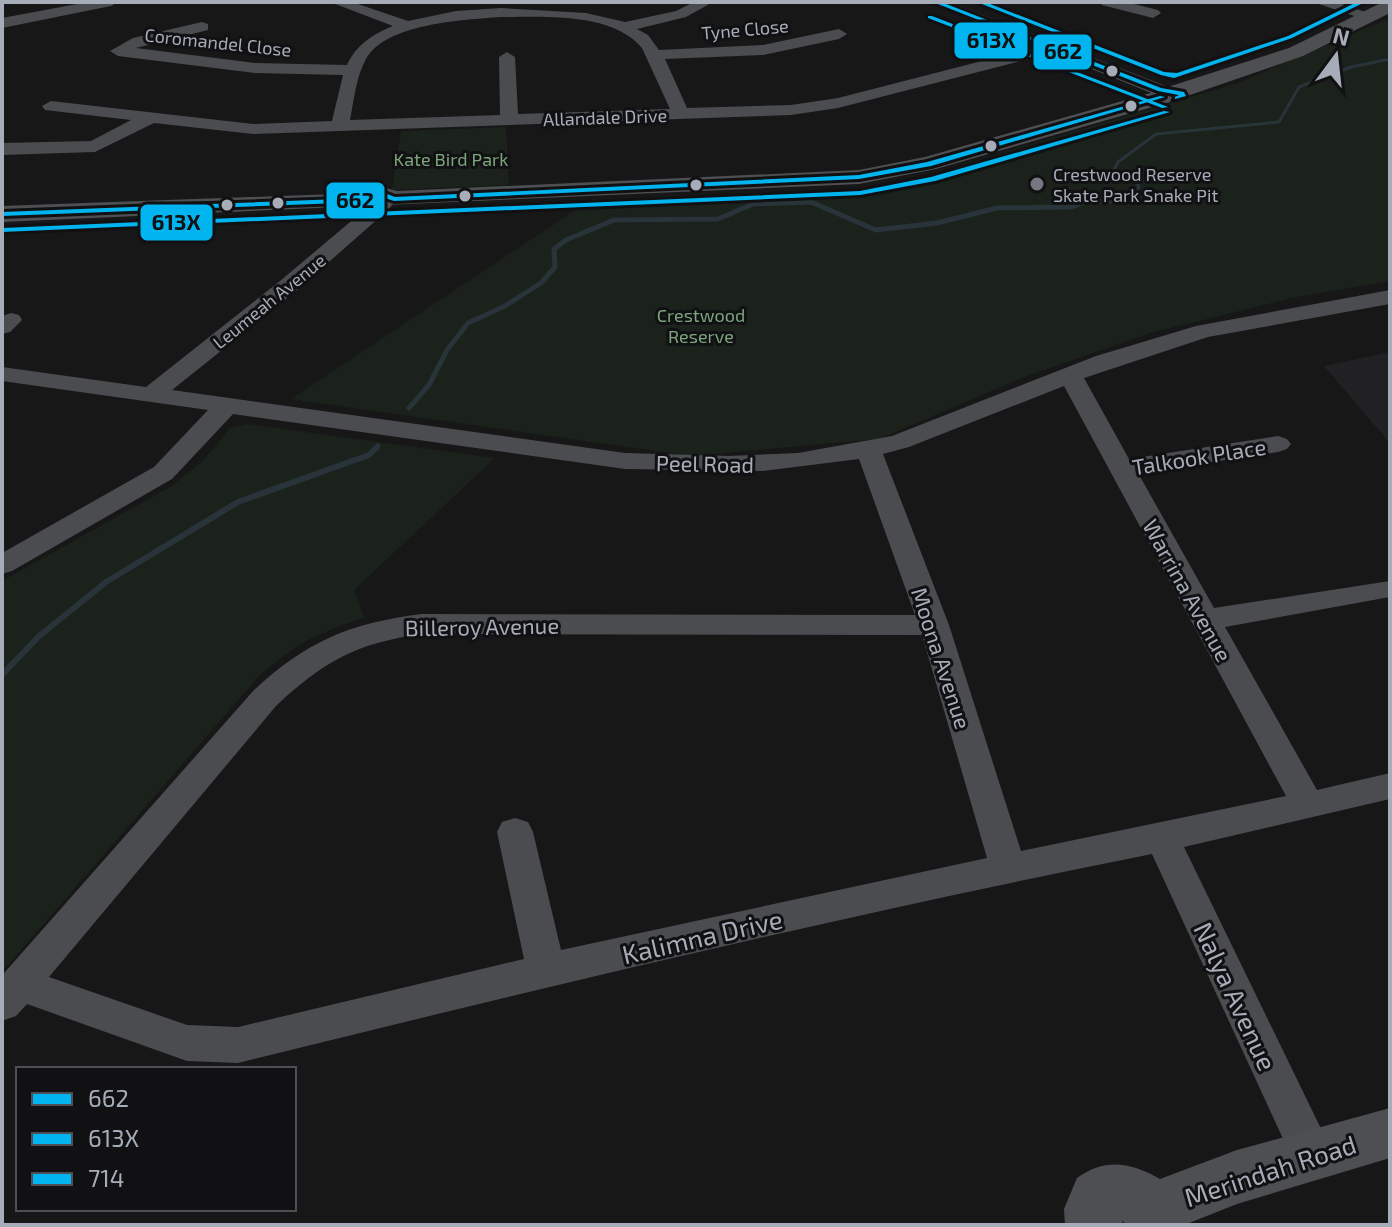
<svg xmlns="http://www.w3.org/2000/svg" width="1392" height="1227" font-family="'Exo 2',sans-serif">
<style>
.built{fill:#212123}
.green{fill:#1a221b}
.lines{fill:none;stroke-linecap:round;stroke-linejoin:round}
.stream-far2{stroke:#28333a;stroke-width:3}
.stream-far1{stroke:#28333a;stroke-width:5}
.stream{stroke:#28333a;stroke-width:6}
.minor{fill:#4a4c50;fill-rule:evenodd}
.major{fill:#4d4f52;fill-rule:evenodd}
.bus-1-casing{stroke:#111113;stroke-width:6}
.bus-2-casing{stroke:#111113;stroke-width:6}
.bus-3-casing{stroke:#111113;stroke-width:6}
.bus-1{fill:#00b5ef;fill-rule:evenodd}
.bus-2{fill:#00b5ef;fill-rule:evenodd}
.bus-3{fill:#00b5ef;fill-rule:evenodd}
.bus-dot{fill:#a6adb9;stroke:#111113;stroke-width:3}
.poi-dot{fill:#747880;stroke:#111113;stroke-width:3}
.labels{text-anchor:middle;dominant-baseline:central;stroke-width:6;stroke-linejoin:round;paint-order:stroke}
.far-street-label{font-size:18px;fill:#a6adb9;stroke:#111113}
.far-park-label{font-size:18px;fill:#7ca67c;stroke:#111113}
.far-poi-label{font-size:18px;fill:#a6adb9;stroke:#111113;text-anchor:start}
.street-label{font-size:22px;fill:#a6adb9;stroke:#111113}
.near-street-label{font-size:26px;fill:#a6adb9;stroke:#111113}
.line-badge{stroke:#111113;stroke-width:3}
.pale-badge-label{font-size:22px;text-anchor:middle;font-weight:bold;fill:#111}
</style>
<rect width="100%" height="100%" fill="#171717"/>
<path class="built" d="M 1390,352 L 1390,443 L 1324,366 Z"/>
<path class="green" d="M 1390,18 L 1390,281 L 1292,298 L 1150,333 L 1019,379 L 879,439 L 691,456 L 291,399 L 592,199 L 884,188 L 1238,83 Z
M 506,127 L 509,185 L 392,190 L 401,131 Z
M 247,424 L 495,458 L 354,590 L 364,618 C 316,633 298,643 259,676 L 2,972 L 2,581 L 170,487 L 203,461 L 230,428 Z"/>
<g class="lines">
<path class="stream-far2" d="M 1136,194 L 1139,186 L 1131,177 L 1114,170 L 1118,162 L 1156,134 L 1279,122 L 1299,87 L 1351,67 L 1390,59"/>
<path class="stream-far1" d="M 409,408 L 429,385 L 447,350 L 468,323 L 505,306 L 541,283 L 555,267 L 554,249 L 566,240 L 614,220 L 718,219 L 753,204 L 811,202 L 876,230 L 937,223 L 997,208 L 1072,207 L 1085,202 L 1127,200 L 1138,192
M 375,449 L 378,446"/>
<path class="stream" d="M 2,675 L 38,637 L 106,582 L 238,502 L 369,455 L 377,447"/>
<path class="minor" d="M 88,2 L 118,2 L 111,6 L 2,28 L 2,18 Z
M 330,2 L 352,2 L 408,21 L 456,11 L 501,8 L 586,13 L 625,22 L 676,11 L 694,2 L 713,2 L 686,17 L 637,29 L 648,35 L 659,50 L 763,45 L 839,29 L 847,34 L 839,39 L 763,55 L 665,59 L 687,108 L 791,105 L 838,98 L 1037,47 L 929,2 L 949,2 L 1166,86 L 1169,90 L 1166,94 L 1154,94 L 1052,53 L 838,108 L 791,115 L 253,134 L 154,123 L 95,152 L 2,155 L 2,143 L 91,141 L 131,120 L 45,110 L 42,106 L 51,101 L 253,124 L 332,121 L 343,75 L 255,73 L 118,56 L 110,51 L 133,38 L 202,22 L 208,24 L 208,30 L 136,48 L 255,63 L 347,65 C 356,45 373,34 393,26 ZM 501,17 C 544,17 612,12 642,48 L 670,109 L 518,114 L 515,57 L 507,52 L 499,57 L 500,115 L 350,120 C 354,100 356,77 366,59 C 386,23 464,20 501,17 Z
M 1100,2 L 1126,2 L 1158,10 L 1161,13 L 1153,18 L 1102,5 Z
M 1313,2 L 1336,2 L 1377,16 L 1369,21 Z
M 382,199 L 392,205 L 389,209 L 296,291 L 172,390 L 625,453 L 729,456 L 798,453 L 892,436 L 1096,356 L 1196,326 L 1390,290 L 1390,304 L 1208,337 L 1084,378 L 1129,459 L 1278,436 L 1287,439 L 1291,444 L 1287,449 L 1278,452 L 1138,473 L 1214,608 L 1390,581 L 1390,597 L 1225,627 L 1317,790 L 1390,773 L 1390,799 L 1184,847 L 1326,1139 L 1333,1153 L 1326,1167 L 1311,1173 L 1296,1167 L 1152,854 C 845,915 541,988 238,1063 L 187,1061 L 27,1004 L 16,1016 L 2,1021 L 2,976 L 5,972 L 254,690 C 307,641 350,623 422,614 L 915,615 L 859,459 L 763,471 L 625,469 L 233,414 L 172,479 L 12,571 L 2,574 L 2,553 L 154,467 L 208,410 L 2,381 L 2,367 L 146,387 L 280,281 L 375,201 ZM 1064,386 L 1286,796 L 1021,851 L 949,625 L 883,454 L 909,447 ZM 422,634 L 922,635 L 987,858 L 561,950 L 533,832 L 528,822 L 515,818 L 502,822 L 497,832 L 524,959 L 238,1027 L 187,1025 L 49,977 L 276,706 C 324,661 357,643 422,634 Z
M 11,313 L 19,315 L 22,320 L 10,332 L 2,334 L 2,316 Z"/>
<path class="major" d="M 1383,2 L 1390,2 L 1390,13 L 1303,56 L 1187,96 L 1172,96 L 1170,102 L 936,169 L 859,184 L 2,222 L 2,206 L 363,193 L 382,187 L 397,191 L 859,170 L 925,157 L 1154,92 L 1169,92 L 1171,86 L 1289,48 Z
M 1390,1108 L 1390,1158 L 1237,1204 L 1184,1225 L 1126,1225 L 1122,1220 L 1123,1225 L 1065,1225 L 1064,1209 L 1077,1178 C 1105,1158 1130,1162 1160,1179 L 1237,1150 Z"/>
<g class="bus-1-casing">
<path id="bus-1" d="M 933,2 L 941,2 L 1161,88 L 1184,92 L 1186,96 L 1175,99 L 1175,97 L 1179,95 L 1158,91 Z
M 1160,96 L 1165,97 L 931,166 L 859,179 L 394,201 L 382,197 L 367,202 L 2,216 L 2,212 L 366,198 L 382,192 L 395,197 L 859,175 L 927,162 Z"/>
</g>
<g class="bus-2-casing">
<path id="bus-2" d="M 928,16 L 932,16 L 1168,107 L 1162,108 L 928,18 Z
M 1164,111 L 1170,112 L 935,181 L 860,195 L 2,232 L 3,228 L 860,191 L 931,177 Z"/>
</g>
<g class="bus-3-casing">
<path id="bus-3" d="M 977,2 L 985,2 L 1164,72 L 1177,73 L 1288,36 L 1357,2 L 1365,2 L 1292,38 L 1174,78 L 1161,75 Z"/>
</g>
<use href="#bus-1" class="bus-1"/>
<use href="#bus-2" class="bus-2"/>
<use href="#bus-3" class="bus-3"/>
</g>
<g class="bus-dot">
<circle cx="1112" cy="71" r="7"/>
<circle cx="1131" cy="106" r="7"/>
<circle cx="991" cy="146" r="7"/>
<circle cx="696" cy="185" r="7"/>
<circle cx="465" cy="196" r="7"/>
<circle cx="278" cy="203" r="7"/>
<circle cx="227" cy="205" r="7"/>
</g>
<circle class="poi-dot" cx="1037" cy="184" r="8"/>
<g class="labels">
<g class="far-street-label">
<text transform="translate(745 29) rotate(-5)">Tyne Close</text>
<text transform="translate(218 42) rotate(6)">Coromandel Close</text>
<text transform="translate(605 117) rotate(-2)">Allandale Drive</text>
<text transform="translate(269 301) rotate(-39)">Leumeah Avenue</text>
</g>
<g class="far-park-label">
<text x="451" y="159">Kate Bird Park</text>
<text x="701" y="315">Crestwood<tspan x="701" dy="21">Reserve</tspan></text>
</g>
<g class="far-poi-label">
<text x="1053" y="174">Crestwood Reserve<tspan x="1053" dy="21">Skate Park Snake Pit</tspan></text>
</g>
<g class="street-label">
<text transform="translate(1199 456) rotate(-9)">Talkook Place</text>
<text transform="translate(705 463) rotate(1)">Peel Road</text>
<text transform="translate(1188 590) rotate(61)">Warrina Avenue</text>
<text transform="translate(482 626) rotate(-1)">Billeroy Avenue</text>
<text transform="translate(942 658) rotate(72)">Moona Avenue</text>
</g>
<g class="near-street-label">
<text transform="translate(702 936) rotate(-13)">Kalimna Drive</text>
<text transform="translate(1236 996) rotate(65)">Nalya Avenue</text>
<text transform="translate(1270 1170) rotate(-18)">Merindah Road</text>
</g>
</g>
<g class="line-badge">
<rect x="953" y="21" width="76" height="39" rx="8" fill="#00b5ef"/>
<rect x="1032" y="33" width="61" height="38" rx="8" fill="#00b5ef"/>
<rect x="325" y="181" width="61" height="39" rx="8" fill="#00b5ef"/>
<rect x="139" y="203" width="75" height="39" rx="8" fill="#00b5ef"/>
</g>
<g class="pale-badge-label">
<text x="991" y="48">613X</text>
<text x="1063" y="59">662</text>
<text x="355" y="208">662</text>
<text x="176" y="230">613X</text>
</g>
<rect width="1392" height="1227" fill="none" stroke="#a6adb9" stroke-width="8"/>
<rect x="16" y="1067" width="280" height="144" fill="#111113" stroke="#4d4f55" stroke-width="2"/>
<rect x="32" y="1093" width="40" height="12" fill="#00b5ef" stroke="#4d4f55" stroke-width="2"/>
<text x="88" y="1107" font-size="24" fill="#a6adb9">662</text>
<rect x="32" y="1133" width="40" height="12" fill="#00b5ef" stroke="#4d4f55" stroke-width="2"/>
<text x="88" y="1147" font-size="24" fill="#a6adb9">613X</text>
<rect x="32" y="1173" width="40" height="12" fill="#00b5ef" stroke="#4d4f55" stroke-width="2"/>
<text x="88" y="1187" font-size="24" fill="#a6adb9">714</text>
<g transform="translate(1336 56) rotate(15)" stroke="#111113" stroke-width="6" paint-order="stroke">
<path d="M0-6L14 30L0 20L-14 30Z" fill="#a6adb9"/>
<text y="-12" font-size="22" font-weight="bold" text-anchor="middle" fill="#a6adb9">N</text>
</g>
</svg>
